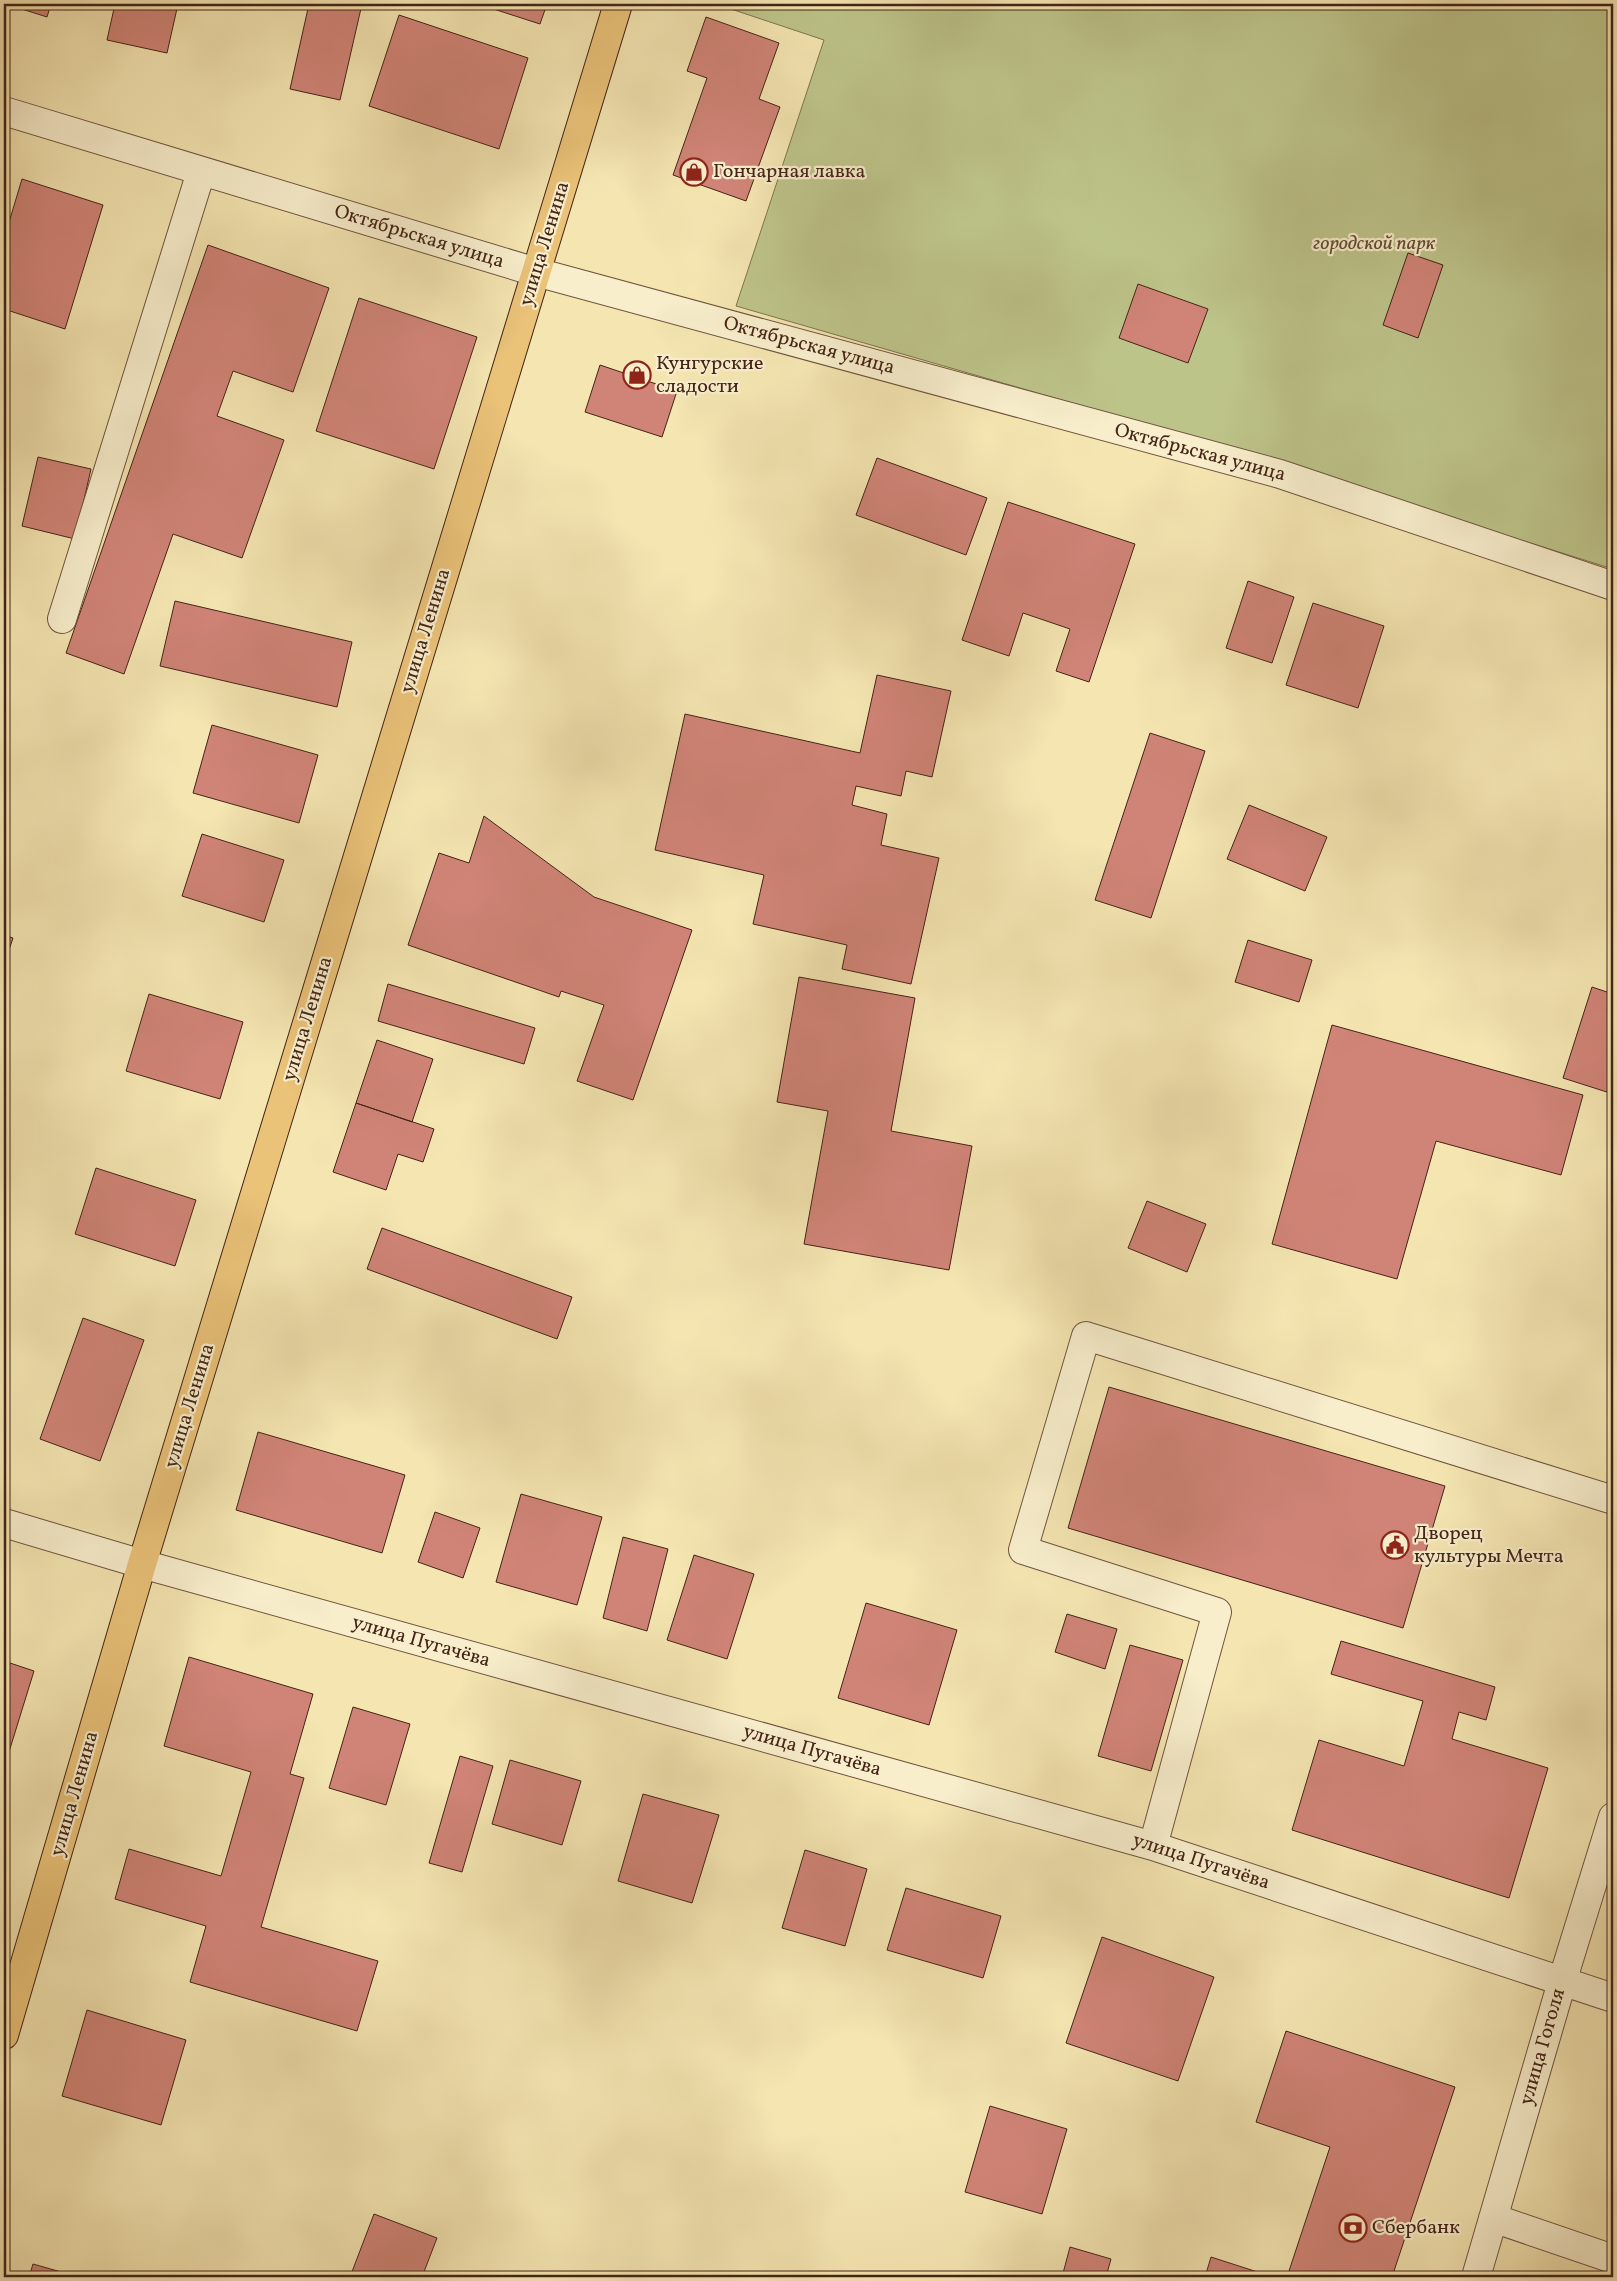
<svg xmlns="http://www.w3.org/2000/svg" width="1617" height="2281" font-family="Vollkorn,serif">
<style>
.green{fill:#bdc48a;stroke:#807450}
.building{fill:#d08477;stroke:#442417}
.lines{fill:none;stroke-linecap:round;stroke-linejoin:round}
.minor-casing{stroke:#70543e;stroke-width:30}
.major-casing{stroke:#442417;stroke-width:30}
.minor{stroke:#f8eecc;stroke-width:28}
.major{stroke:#eac278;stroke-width:28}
.labels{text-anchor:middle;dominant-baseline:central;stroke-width:4.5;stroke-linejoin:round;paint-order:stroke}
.poi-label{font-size:20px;fill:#442417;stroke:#f8eecc;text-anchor:start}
.street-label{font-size:20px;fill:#442417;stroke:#f8eecc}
.park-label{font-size:20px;font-style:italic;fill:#624c34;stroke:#f8eecc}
</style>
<rect width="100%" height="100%" fill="#f4e5b1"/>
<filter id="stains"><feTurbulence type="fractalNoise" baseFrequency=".004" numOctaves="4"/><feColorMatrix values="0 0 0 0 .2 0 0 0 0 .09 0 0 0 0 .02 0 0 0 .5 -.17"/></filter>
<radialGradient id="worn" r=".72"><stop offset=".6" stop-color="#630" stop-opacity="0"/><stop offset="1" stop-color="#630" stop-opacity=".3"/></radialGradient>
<path class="green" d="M 716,4 L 1613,4 L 1613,569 L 1228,448 L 736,306 L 824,40 Z"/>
<path class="building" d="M 6,4 L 51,4 L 47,17 Z
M 115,4 L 178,4 L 167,53 L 107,40 Z
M 309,4 L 362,4 L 340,100 L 290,89 Z
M 478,4 L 547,4 L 540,24 Z
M 399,15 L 528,58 L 499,149 L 369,106 Z
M 706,17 L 779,43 L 759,99 L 780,107 L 746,201 L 673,175 L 707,78 L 687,71 Z
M 22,179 L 103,205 L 65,329 L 4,309 L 4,239 Z
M 208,245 L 329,288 L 293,392 L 233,371 L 217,416 L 284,440 L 242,558 L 173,534 L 124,674 L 66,653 Z
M 1408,253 L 1443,265 L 1418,338 L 1383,325 Z
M 1138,284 L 1208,309 L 1188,363 L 1119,338 Z
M 359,298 L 477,337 L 434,469 L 316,431 Z
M 600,365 L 677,391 L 662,437 L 585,412 Z
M 38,457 L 91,469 L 75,539 L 22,526 Z
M 877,458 L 987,498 L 966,555 L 856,515 Z
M 1008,502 L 1135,544 L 1089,682 L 1056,671 L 1070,629 L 1023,613 L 1009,656 L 962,640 Z
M 1248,581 L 1294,597 L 1272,663 L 1226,648 Z
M 175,601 L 352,642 L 337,707 L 160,666 Z
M 1313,603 L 1384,626 L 1358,708 L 1286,685 Z
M 877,675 L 951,691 L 932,777 L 906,771 L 901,796 L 856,786 L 852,805 L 887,814 L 881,845 L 939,858 L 911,984 L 842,969 L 847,945 L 753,924 L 764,875 L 655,850 L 685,714 L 860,753 Z
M 212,725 L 318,755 L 299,823 L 193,793 Z
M 1150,733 L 1205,751 L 1151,918 L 1095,900 Z
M 1249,805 L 1327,837 L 1305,891 L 1227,859 Z
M 484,816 L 594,897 L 692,930 L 633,1100 L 577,1081 L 604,1005 L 561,991 L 559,997 L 408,945 L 439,853 L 469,863 Z
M 202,834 L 284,860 L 264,922 L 182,896 Z
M 4,935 L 13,938 L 4,965 Z
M 1248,940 L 1312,960 L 1299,1002 L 1235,982 Z
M 799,977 L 915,998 L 891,1131 L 972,1146 L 949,1270 L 804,1244 L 828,1111 L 777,1102 Z
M 388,984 L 535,1028 L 524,1064 L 378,1021 Z
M 1592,987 L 1613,994 L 1613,1094 L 1563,1078 Z
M 149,994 L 243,1022 L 220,1099 L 126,1071 Z
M 1332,1025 L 1583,1095 L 1561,1175 L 1436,1141 L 1397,1279 L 1272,1244 Z
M 377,1040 L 433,1059 L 412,1122 L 356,1103 Z
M 356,1103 L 434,1129 L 423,1162 L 398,1154 L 386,1190 L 333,1172 Z
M 96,1168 L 196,1200 L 175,1266 L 75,1234 Z
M 1147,1201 L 1206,1224 L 1187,1272 L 1128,1248 Z
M 382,1228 L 572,1297 L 557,1339 L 367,1269 Z
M 83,1318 L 144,1340 L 100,1461 L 40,1439 Z
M 1109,1387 L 1445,1486 L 1403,1628 L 1068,1528 Z
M 258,1432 L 405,1475 L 382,1553 L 236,1510 Z
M 521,1494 L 602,1517 L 577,1605 L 496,1582 Z
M 435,1512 L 480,1528 L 463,1578 L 418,1562 Z
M 623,1537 L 668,1549 L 647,1631 L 603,1618 Z
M 694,1555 L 754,1574 L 727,1659 L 667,1640 Z
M 866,1603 L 957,1630 L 929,1725 L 838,1698 Z
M 1067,1614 L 1117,1629 L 1105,1669 L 1055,1652 Z
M 1341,1641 L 1495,1687 L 1486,1720 L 1459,1712 L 1452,1739 L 1548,1768 L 1509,1898 L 1292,1830 L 1319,1740 L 1404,1766 L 1423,1701 L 1331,1674 Z
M 1130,1645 L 1183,1660 L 1151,1771 L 1098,1756 Z
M 189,1657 L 313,1694 L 290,1774 L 304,1778 L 261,1927 L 378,1961 L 357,2031 L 190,1982 L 206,1926 L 115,1899 L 129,1849 L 221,1876 L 251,1772 L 164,1746 Z
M 4,1661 L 34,1671 L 4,1768 Z
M 353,1707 L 410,1724 L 386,1805 L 329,1788 Z
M 460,1756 L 493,1766 L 462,1872 L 429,1863 Z
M 510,1760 L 581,1781 L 562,1845 L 492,1824 Z
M 643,1794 L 719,1815 L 692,1903 L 618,1881 Z
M 805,1850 L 867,1869 L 845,1946 L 782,1928 Z
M 906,1888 L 1001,1916 L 983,1978 L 887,1950 Z
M 1102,1937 L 1214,1977 L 1178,2081 L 1066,2043 Z
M 87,2010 L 186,2040 L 161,2125 L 62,2096 Z
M 1286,2031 L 1455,2087 L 1392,2277 L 1287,2277 L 1330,2147 L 1256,2122 Z
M 990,2106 L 1067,2129 L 1042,2214 L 965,2192 Z
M 374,2214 L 437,2238 L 422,2277 L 350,2277 Z
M 1070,2247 L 1111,2259 L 1106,2277 L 1062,2277 Z
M 1211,2257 L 1273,2277 L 1205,2277 Z
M 33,2264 L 79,2277 L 29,2277 Z"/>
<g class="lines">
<g class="minor-casing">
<path id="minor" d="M 4,111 L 536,272 L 1280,474 L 1613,586
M 62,619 L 201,172
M 4,1523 L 142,1564 L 1153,1846 L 1613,1998
M 1153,1846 L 1217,1612 L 1023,1550 L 1086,1336 L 1613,1500
M 1493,2218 L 1613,2259
M 1476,2277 L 1562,1982 L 1613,1817"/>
</g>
<g class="major-casing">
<path id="major" d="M 4,2035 L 142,1564 L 618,4"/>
</g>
<use href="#minor" class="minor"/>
<use href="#major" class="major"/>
</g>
<defs>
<g id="shop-ring" transform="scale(1.4375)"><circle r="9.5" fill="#f8eecc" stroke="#8f2418" stroke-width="1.5"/><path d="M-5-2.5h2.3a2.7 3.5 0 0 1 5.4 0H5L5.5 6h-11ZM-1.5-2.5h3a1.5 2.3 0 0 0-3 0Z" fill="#8f2418"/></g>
<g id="civic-ring" transform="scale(1.4375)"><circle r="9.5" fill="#f8eecc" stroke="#8f2418" stroke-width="1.5"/><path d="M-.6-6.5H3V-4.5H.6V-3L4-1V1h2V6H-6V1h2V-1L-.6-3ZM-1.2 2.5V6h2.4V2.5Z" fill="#8f2418"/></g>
<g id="bank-ring" transform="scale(1.4375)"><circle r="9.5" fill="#f8eecc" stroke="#8f2418" stroke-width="1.5"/><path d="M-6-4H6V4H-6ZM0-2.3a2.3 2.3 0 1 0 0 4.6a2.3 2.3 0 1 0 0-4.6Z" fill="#8f2418"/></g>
</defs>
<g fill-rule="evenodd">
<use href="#shop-ring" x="694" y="172"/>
<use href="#shop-ring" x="637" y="375"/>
<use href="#civic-ring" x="1395" y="1545"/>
<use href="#bank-ring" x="1353" y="2228"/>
</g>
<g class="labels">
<g class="poi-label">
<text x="713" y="172">Гончарная лавка</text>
<text x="656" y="364">Кунгурские<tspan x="656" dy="23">сладости</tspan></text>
<text x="1414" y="1534">Дворец<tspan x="1414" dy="23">культуры Мечта</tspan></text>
<text x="1372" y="2228">Сбербанк</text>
</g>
<g class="street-label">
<text transform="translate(419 237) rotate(17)">Октябрьская улица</text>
<text transform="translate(545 244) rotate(-73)">улица Ленина</text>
<text transform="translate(809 346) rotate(15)">Октябрьская улица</text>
<text transform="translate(1200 453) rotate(15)">Октябрьская улица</text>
<text transform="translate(426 631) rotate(-73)">улица Ленина</text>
<text transform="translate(308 1019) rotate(-73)">улица Ленина</text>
<text transform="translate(190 1406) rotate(-73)">улица Ленина</text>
<text transform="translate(421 1642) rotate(16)">улица Пугачёва</text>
<text transform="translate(812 1751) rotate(16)">улица Пугачёва</text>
<text transform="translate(75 1794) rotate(-74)">улица Ленина</text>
<text transform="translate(1201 1862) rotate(18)">улица Пугачёва</text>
<text transform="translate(1543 2047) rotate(-74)">улица Гоголя</text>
</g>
<g class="park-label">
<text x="1374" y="244">городской парк</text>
</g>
</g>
<rect width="1617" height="2281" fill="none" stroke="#f4e5b1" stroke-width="20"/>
<rect x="5" y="5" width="1607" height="2271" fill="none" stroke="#442417" stroke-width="2.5"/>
<rect x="10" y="10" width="1597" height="2261" fill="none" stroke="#442417"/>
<rect width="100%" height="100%" filter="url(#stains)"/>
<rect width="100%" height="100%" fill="url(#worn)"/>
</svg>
